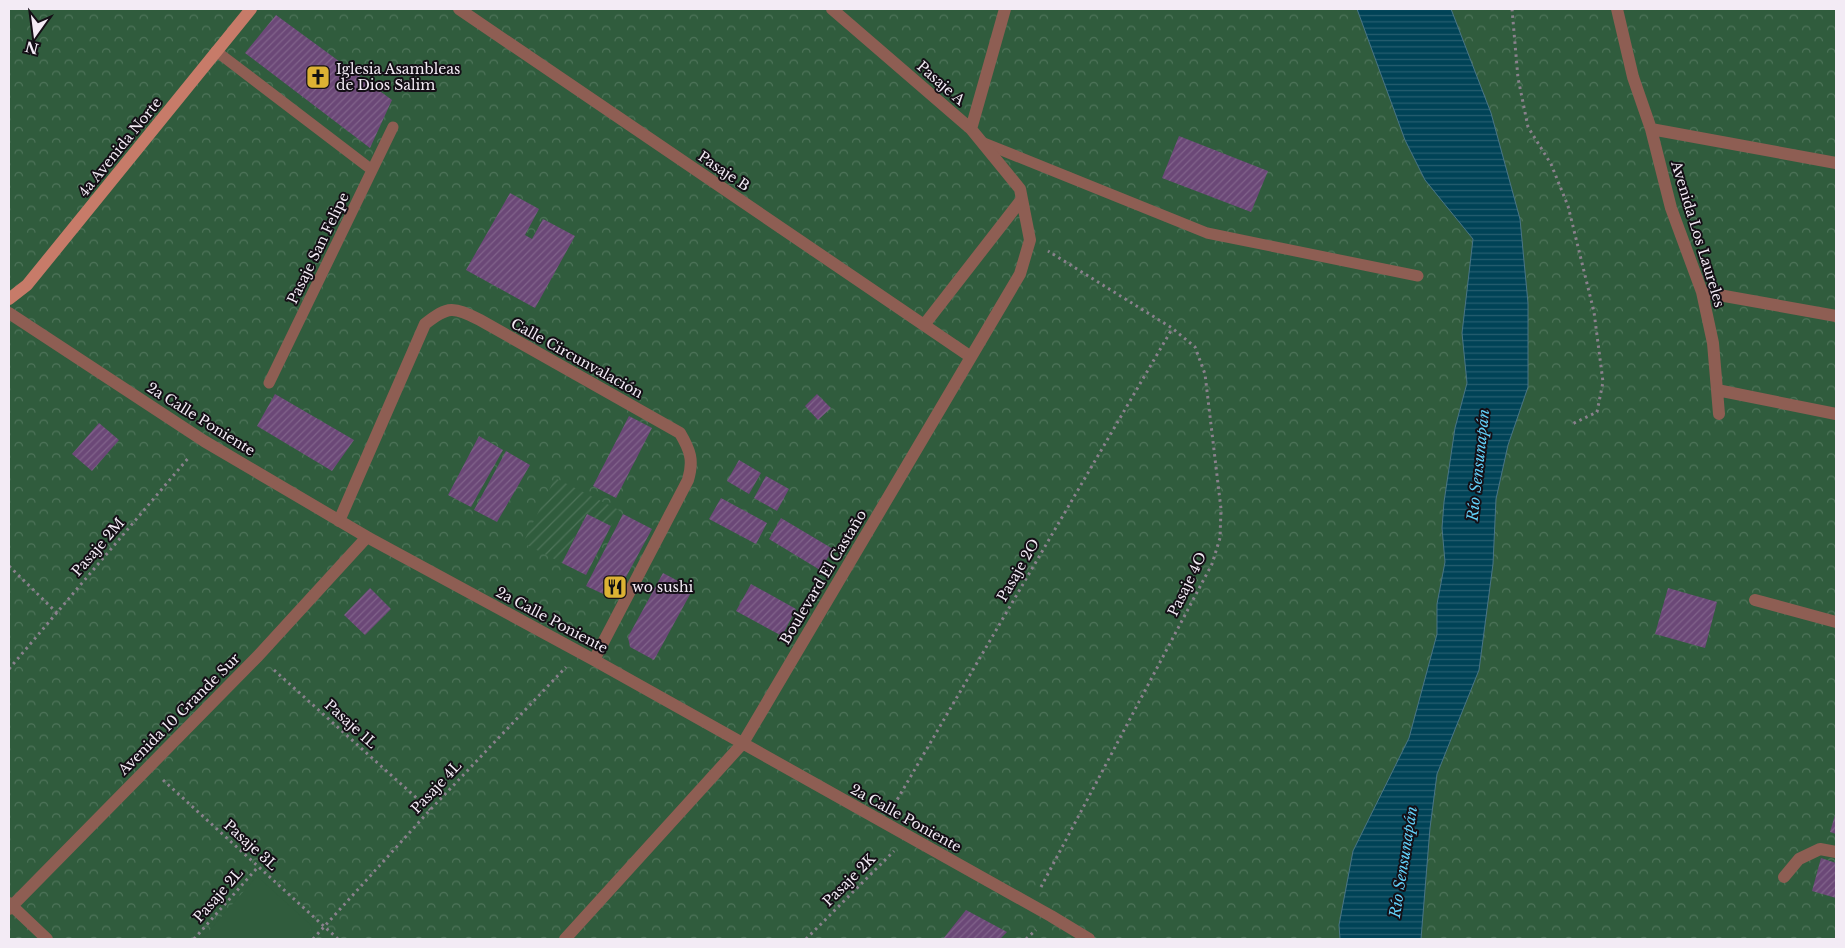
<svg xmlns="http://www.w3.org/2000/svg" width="1845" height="948" font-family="'Libre Baskerville',serif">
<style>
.park{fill:url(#park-crowns)}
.garden{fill:url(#garden-furrows)}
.pitch{fill:#305c3d}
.water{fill:url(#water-rules);stroke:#497586}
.building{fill:url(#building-hatch)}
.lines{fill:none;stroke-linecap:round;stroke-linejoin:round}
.path{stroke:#8a818d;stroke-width:3;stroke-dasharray:2.5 4;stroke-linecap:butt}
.lane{stroke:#8e5e53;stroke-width:11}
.street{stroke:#8e5e53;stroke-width:12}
.secondary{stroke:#c77b69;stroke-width:12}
.labels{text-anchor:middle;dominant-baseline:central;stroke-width:4;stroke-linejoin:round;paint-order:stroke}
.poi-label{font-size:14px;fill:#f3ebf5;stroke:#140f16;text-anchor:start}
.street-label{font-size:14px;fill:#f3ebf5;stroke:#140f16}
.water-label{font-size:15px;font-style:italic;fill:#62d0f9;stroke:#140f16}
</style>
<defs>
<pattern id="park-crowns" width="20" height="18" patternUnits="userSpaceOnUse" patternTransform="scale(1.25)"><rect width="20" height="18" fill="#305c3d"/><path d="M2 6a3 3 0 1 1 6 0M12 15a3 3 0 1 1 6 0" fill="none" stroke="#4e745a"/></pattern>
<pattern id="garden-furrows" width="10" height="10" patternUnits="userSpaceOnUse" patternTransform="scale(1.25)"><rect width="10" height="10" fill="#305c3d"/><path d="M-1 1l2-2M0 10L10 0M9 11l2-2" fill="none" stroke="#4e745a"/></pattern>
<pattern id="water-rules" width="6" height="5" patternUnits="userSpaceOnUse" patternTransform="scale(1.25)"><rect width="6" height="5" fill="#004357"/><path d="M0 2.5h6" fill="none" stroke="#265e70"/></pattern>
<pattern id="building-hatch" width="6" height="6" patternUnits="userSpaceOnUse" patternTransform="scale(1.25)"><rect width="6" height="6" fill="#6b4877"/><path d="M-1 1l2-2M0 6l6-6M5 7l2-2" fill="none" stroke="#81638b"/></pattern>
</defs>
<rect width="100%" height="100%" fill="#2f2433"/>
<path class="park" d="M 9,9 L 1836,9 L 1836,939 L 9,939 Z"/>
<path class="garden" d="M 555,478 L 619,510 L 611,526 L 586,514 L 562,563 L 523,543 Z"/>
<path class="pitch" d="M 257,876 L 313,927 L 302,939 L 202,939 Z"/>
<path class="water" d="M 1357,9 L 1451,9 L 1491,113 L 1520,219 L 1528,303 L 1528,387 L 1508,445 L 1496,499 L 1493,564 L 1479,670 L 1437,774 L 1430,828 L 1421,939 L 1340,939 L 1339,925 L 1353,851 L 1409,738 L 1437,634 L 1437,604 L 1445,562 L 1442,528 L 1444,502 L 1455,428 L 1467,383 L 1462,333 L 1473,239 L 1425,180 L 1405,140 Z"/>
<path class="building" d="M 276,15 L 392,100 L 370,148 L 245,53 Z
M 1179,136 L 1268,171 L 1251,212 L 1162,178 Z
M 510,193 L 539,209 L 525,235 L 532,239 L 543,219 L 575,236 L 535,308 L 466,270 Z
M 275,394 L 354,440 L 332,471 L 257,426 Z
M 817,394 L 831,408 L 818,420 L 805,406 Z
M 629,416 L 652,428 L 616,498 L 593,486 Z
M 99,423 L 119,440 L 92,471 L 72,454 Z
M 479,436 L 503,450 L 471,507 L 448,495 Z
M 506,451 L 530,465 L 497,522 L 474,510 Z
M 739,460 L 761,473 L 749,494 L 727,481 Z
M 766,476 L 789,489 L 777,511 L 754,498 Z
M 721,498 L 767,523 L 756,544 L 709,519 Z
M 587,514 L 611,526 L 586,575 L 562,563 Z
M 623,514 L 652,529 L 614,599 L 586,586 Z
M 781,518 L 833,549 L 820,570 L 769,539 Z
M 663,573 L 693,589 L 654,660 L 630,647 L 628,637 Z
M 751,584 L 796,609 L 782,636 L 736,611 Z
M 370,588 L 391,609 L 365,635 L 344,615 Z
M 1668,588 L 1717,602 L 1705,648 L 1655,634 Z
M 1836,812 L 1836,834 L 1830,832 Z
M 1821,858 L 1836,863 L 1836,898 L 1812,891 Z
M 966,910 L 1007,932 L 1000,939 L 943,939 Z"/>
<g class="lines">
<path class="path" d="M 1512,9 L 1518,78 L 1528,127 L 1551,164 L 1568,206 L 1594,312 L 1603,382 L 1597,412 L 1570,425
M 9,566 L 57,613
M 9,669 L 190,456
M 274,670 L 430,810
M 163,780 L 338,939
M 894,805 L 1172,329
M 1041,887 L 1212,564 L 1220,538 L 1221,509 L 1205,374 L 1195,347 L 1172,328 L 1048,251
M 194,939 L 258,867
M 313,939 L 430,810 L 566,667
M 806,939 L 894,851
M 1026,939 L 1036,930"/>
<path class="lane" d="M 216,51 L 372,170
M 984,143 L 1207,233 L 1418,276
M 269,383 L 393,127"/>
<path class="street" d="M 459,9 L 971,357
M 1617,9 L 1633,77 L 1651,129 L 1671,208 L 1702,292 L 1713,343 L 1719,414
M 971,129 L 1005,9
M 1651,129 L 1836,163
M 1702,292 L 1836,316
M 9,313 L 204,441 L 367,537 L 594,660 L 1051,916 L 1089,939
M 924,325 L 1022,199
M 1717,390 L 1836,414
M 339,521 L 425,324 C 449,305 453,307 480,320 L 680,433 C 690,450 694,460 688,480 L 594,660
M 1755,600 L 1836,622
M 1784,877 L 1799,859 L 1820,849 L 1836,852
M 9,903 L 47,939
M 9,909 L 258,656 L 367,537
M 565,939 L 743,743 L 1020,274 L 1030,240 L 1020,189 L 971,129 L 832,9"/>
<path class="secondary" d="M 9,299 L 27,285 L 251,9"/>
</g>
<defs>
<g id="church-square" transform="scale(1.25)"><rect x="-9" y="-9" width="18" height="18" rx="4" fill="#dcb233" stroke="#140f16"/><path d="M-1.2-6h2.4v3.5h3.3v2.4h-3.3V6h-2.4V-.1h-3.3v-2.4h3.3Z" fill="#111"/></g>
<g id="restaurant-square" transform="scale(1.25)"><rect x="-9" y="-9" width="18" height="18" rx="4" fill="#dcb233" stroke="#140f16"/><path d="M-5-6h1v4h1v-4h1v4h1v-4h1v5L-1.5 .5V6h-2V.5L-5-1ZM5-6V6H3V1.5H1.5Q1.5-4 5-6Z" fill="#111"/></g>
</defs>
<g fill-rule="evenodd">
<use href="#church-square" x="318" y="77"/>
<use href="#restaurant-square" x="615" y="587"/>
</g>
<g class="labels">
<g class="poi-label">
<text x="336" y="69">Iglesia Asambleas<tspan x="336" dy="16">de Dios Salim</tspan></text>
<text x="632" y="587">wo sushi</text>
</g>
<g class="street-label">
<text transform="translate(941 83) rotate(41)">Pasaje A</text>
<text transform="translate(120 147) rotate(-51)">4a Avenida Norte</text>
<text transform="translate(724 171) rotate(34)">Pasaje B</text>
<text transform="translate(1698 234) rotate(73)">Avenida Los Laureles</text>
<text transform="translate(318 248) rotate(-64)">Pasaje San Felipe</text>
<text transform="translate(577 358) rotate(29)">Calle Circunvalación</text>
<text transform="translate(201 419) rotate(32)">2a Calle Poniente</text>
<text transform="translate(98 547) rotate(-49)">Pasaje 2M</text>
<text transform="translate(1018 570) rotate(-60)">Pasaje 2O</text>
<text transform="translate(823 577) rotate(-59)">Boulevard El Castaño</text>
<text transform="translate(1187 584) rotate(-64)">Pasaje 4O</text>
<text transform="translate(552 620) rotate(28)">2a Calle Poniente</text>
<text transform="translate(179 714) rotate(-45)">Avenida 10 Grande Sur</text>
<text transform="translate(351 724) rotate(42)">Pasaje 1L</text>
<text transform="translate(436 787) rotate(-47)">Pasaje 4L</text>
<text transform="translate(906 818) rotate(29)">2a Calle Poniente</text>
<text transform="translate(251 845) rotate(42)">Pasaje 3L</text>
<text transform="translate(849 880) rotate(-45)">Pasaje 2K</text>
<text transform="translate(218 895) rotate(-49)">Pasaje 2L</text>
</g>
<g class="water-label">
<text transform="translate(1478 465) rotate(-84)">Río Sensunapán</text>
<text transform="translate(1403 862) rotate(-81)">Río Sensunapán</text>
</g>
</g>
<rect width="1845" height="948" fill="none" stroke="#f3ebf5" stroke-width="20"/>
<g transform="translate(35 35) rotate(194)" stroke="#140f16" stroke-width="4" paint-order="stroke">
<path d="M0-4L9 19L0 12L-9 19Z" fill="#f3ebf5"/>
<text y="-8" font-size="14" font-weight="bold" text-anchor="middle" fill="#f3ebf5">N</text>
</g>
</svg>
